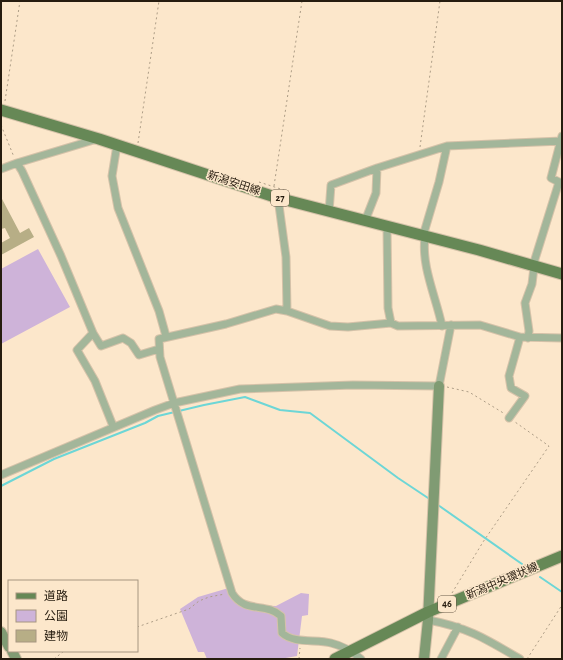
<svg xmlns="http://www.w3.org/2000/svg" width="563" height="660" font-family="'Alegreya Sans','Noto Sans JP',sans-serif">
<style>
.green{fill:#ceb3d9}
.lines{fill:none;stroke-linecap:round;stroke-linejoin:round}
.stream{stroke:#6dd6d6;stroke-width:2}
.building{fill:#b7ae86}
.street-casing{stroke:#d5c2a9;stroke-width:9}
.secondary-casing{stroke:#d5c2a9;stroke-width:12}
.primary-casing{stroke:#d5c2a9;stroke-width:13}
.path{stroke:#ad9d86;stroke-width:1;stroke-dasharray:2 3;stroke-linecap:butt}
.street{stroke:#a3b69a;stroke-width:7}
.secondary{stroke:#809b73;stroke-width:10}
.primary{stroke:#668856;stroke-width:11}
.labels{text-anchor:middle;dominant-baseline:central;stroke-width:3;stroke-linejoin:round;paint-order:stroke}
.shield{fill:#fce7cb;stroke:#665947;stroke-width:1}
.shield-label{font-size:10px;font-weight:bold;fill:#261c0f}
.street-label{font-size:11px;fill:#261c0f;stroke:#fce7cb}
</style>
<rect width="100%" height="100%" fill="#fce7cb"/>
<path class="green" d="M 38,249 L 70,307 L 1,344 L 1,269 Z
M 232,587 L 244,605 L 276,606 L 301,593 L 309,594 L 308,615 L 302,616 L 297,656 L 280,659 L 207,659 L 204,652 L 198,652 L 180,609 L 198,597 Z"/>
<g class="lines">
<path class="stream" d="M 1,486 L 54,459 L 145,423 L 158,416 L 204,405 L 245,397 L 280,410 L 310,413 L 398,478 L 431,500
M 438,505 L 522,564
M 540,577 L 562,592"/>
</g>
<path class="building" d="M 1,197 L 20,233 L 29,228 L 34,237 L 1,255 L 1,243 L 10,238 L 5,228 L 1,229 Z"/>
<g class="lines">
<g class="street-casing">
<path id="street" d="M 117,145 L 112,176 L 118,208 L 159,311 L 166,336
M 17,163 L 22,171 L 61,256 L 93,333 L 77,350 L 95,381 L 113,426
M 1,169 L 17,163 L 97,139
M 278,198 L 286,257 L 287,311
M 329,212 L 331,185 L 377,168 L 447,146 L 562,141
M 365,221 L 376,193 L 377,168
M 387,227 L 388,308 L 391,323
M 423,236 L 439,182 L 447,146
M 425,237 C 421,266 436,297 442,326
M 93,333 L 101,346 L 123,338 L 131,343 L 139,355 L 159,349
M 528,338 L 529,331 L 525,303 L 532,284 L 535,259 L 559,182 L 551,178 L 562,136
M 509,418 L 525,396 L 511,388 L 509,376 L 520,337
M 1,475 L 155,410 L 174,403 L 240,389 L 353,385 L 439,386 L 451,325
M 428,620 C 467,627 486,639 520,659
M 361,659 C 352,651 343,646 331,643 C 316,639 294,644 282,633 L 281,616 C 266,602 245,614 232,593 L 160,357 L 159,339 L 226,324 L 276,309 L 287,311 L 330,326 L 348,327 L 391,323 L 398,326 L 480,325 L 520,337 L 562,338
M 441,659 L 458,627"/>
</g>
<g class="secondary-casing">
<path id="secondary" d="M 1,632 L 9,647
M 12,651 L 16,659
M 424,659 L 428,620 L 439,386"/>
</g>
<g class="primary-casing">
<path id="primary" d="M 1,110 L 99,139 L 278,198 L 479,250 L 562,274
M 335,659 L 428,612 L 562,556"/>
</g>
<path class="path" d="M 5,101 L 20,1
M 1,125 L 14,157
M 138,143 L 159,1
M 420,147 L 440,1
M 259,182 L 287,191
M 274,186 L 302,1
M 447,387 L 469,392 L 505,414
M 452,593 L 483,542 L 549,446 L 515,422
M 137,627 L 189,609 L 199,601 L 209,597 L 225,594
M 54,659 L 64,651
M 299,659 L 300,648
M 527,659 L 562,605"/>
<use href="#street" class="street"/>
<use href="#secondary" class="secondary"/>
<use href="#primary" class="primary"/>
</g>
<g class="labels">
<g class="shield">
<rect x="271" y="190" width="18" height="16" rx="3"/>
<rect x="438" y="596" width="18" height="16" rx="3"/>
</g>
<g class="shield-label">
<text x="280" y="198">27</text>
<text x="447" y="604">46</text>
</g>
<g class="street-label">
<text transform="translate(234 183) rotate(18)">新潟安田線</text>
<text transform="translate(502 581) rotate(-23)">新潟中央環状線</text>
</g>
</g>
<rect width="563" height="660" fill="none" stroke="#261c0f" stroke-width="4"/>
<rect x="8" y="580" width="130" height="72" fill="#fce7cb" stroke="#a69680"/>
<rect x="16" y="593" width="20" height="6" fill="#668856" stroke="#a69680"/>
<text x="44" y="600" font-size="12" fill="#261c0f">道路</text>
<rect x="16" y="610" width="20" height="12" fill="#ceb3d9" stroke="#a69680"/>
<text x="44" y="620" font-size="12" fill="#261c0f">公園</text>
<rect x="16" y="630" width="20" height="12" fill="#b7ae86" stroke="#a69680"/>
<text x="44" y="640" font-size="12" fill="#261c0f">建物</text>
</svg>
